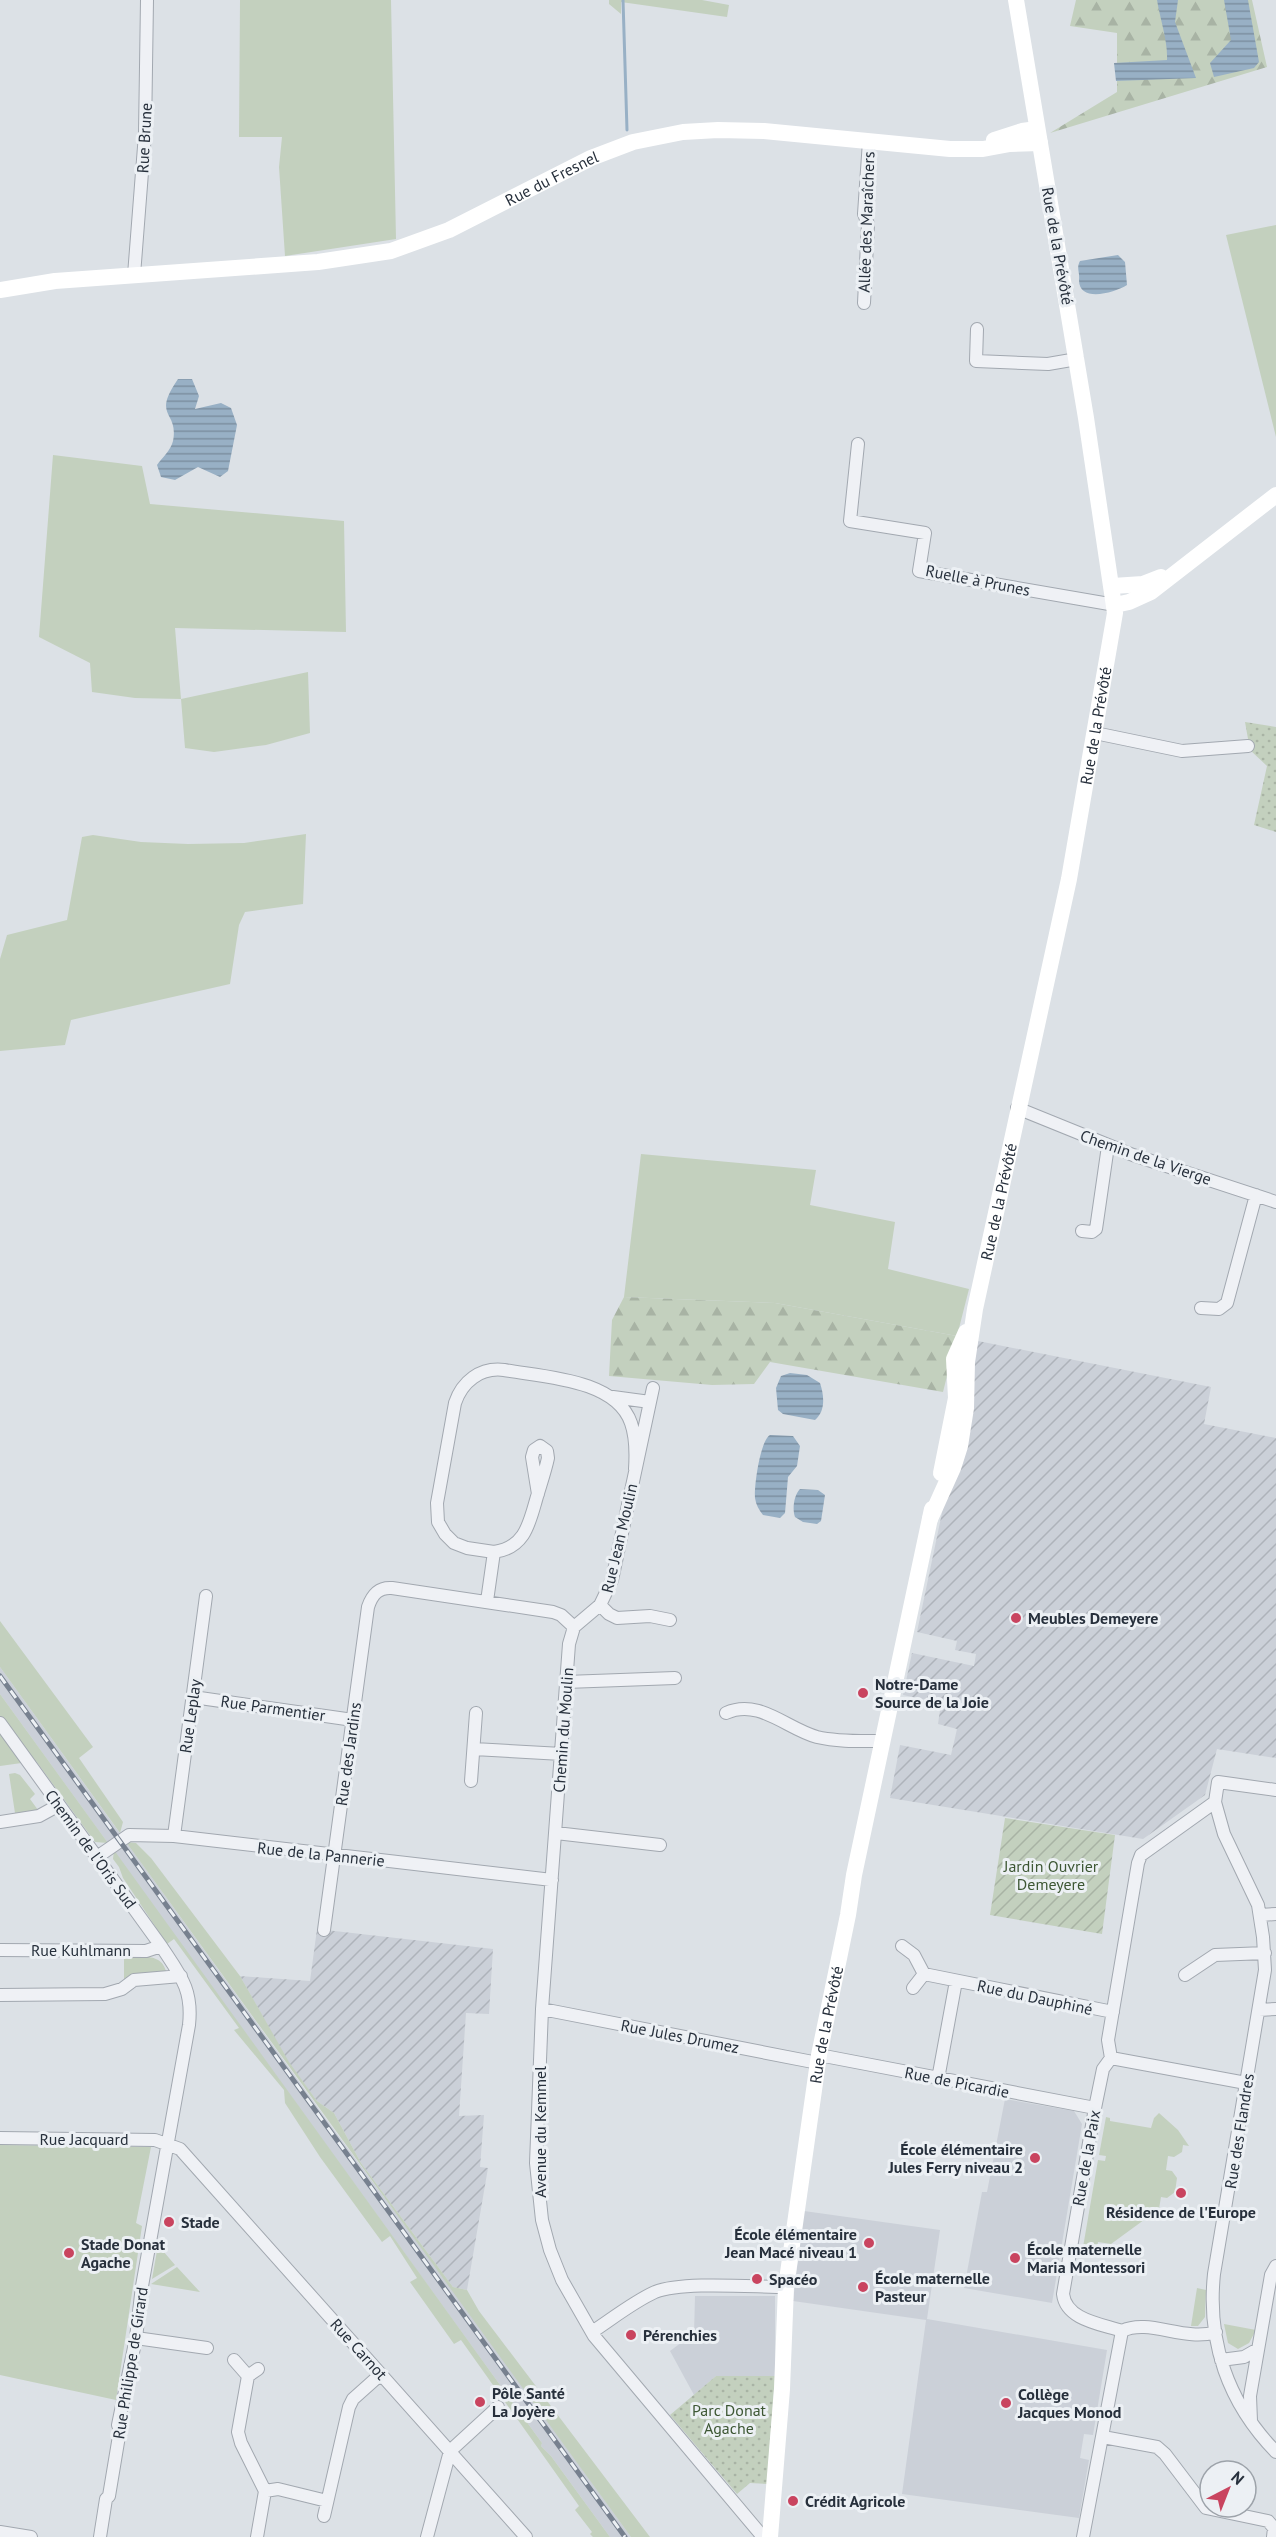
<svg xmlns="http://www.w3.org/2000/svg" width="1276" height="2537" font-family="'PT Sans',sans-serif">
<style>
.built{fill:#cbd0d8}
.industrial{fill:url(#industrial-furrows)}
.grass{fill:#c3d0be}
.forest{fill:url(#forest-firs)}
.park{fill:url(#park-dots)}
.garden{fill:url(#garden-furrows)}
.water{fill:url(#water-rules)}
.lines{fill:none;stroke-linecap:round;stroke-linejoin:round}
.stream{stroke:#98b0c5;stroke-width:3}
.street-casing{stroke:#a2a8b0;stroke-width:14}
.street{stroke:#eff1f5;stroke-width:12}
.secondary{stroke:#fff;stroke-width:16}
.rail-casing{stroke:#77818f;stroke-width:5}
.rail{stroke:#ecf0f4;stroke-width:3;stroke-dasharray:9;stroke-linecap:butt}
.poi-dot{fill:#c9445f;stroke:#ecf0f4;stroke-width:2}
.labels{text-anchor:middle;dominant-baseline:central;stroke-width:6;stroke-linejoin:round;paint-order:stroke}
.street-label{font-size:16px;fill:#27303c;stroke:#ecf0f4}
.poi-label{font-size:16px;font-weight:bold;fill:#27303c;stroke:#ecf0f4;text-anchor:start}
.park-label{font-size:16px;fill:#3d5734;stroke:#ecf0f4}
</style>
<defs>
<pattern id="industrial-furrows" width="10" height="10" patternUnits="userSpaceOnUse" patternTransform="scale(1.5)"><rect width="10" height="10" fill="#cbd0d8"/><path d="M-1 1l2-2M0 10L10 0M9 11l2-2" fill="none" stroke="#aeb3ba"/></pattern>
<pattern id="forest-firs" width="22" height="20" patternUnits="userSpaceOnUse" patternTransform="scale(1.5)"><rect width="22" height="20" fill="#c3d0be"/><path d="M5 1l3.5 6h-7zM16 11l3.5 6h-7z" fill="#a8b3a4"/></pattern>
<pattern id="park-dots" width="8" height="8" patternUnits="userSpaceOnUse" patternTransform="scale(1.5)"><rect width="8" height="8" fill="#c3d0be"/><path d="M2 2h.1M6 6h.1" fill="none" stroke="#a8b3a4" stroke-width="1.8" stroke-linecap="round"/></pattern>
<pattern id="garden-furrows" width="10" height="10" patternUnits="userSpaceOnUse" patternTransform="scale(1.5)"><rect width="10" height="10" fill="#c3d0be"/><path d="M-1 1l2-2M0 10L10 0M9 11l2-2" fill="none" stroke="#a8b3a4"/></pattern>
<pattern id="water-rules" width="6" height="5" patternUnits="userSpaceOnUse" patternTransform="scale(1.5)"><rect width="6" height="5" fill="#98b0c5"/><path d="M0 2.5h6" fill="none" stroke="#7c90a1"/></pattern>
</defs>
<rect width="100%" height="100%" fill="#dce1e6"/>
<path class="built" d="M 0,1667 L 331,2126 L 453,2290 L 631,2537 L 610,2537 L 551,2456 L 541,2446 L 542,2443 L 0,1694 Z
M 1005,2099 L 1074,2111 L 1082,2124 L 1052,2303 L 964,2288 L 982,2192 L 987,2192 Z
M 804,2211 L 940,2230 L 927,2319 L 1107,2350 L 1093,2435 L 1084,2434 L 1080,2458 L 1089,2460 L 1079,2518 L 902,2494 L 926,2320 L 793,2301 Z
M 695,2296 L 775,2296 L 775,2376 L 716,2376 L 694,2395 L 670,2351 L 690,2336 L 694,2335 Z"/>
<path class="industrial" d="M 978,1341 L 1211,1387 L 1204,1424 L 1276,1438 L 1276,1758 L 1217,1749 L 1205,1795 L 1143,1839 L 890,1798 L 900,1745 L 951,1755 L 957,1729 L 938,1724 L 941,1703 L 903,1695 L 912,1653 L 974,1666 L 976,1654 L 955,1650 L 957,1641 L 917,1632 Z
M 317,1929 L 493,1949 L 489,2014 L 466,2013 L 459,2116 L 484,2115 L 480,2167 L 488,2168 L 467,2290 L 453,2287 L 361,2163 L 334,2113 L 317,2101 L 288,2062 L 240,1976 L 310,1981 Z"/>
<path class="grass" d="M 240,0 L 391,0 L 396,239 L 285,256 L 279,167 L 282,137 L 239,137 Z
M 609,0 L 702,0 L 729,5 L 727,17 L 621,2 L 621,14 L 609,4 Z
M 1276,225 L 1276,437 L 1226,235 Z
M 53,455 L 142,466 L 150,504 L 344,521 L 346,632 L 175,628 L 181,699 L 308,672 L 310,733 L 266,745 L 214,752 L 185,748 L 181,699 L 135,698 L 92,692 L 90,663 L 39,637 Z
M 306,834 L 303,904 L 245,912 L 239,925 L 230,984 L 71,1020 L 65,1045 L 0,1051 L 0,959 L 7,935 L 67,920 L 82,837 L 93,835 L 141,842 L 188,844 L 244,843 Z
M 641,1154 L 816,1170 L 810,1205 L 895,1222 L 888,1269 L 969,1289 L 957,1336 L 775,1303 L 624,1297 Z
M 0,1621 L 93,1747 L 79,1758 L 123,1822 L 120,1833 L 0,1667 Z
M 0,1694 L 108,1843 L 95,1842 L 36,1761 L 0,1766 Z
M 15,1773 L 20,1775 L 35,1794 L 30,1799 L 38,1810 L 15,1813 L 9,1774 Z
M 126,1842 L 136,1843 L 151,1858 L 240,1976 L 289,2062 L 317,2101 L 334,2113 L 361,2163 L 453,2287 L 467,2290 L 479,2311 L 650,2537 L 631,2537 Z
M 114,1850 L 542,2443 L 541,2446 L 551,2456 L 610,2537 L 593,2537 L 590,2534 L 592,2532 L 575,2510 L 579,2506 L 461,2340 L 454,2344 L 410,2282 L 417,2278 L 390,2236 L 382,2242 L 320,2157 L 285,2103 L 284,2090 L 234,2030 L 239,2028 L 174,1939 L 167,1944 L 123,1878 L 119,1867 L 113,1859 Z
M 124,1957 C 139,1957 161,1952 166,1971 L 124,1980 Z
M 1159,2113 L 1178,2130 L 1189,2146 L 1183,2145 L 1182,2152 L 1174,2157 L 1168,2156 L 1166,2170 L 1172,2171 L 1177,2178 L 1175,2192 L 1167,2198 L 1161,2197 L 1159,2209 L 1111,2244 L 1098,2242 L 1097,2248 L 1089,2254 L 1082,2253 L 1098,2160 L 1105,2161 L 1106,2156 L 1099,2155 L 1106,2117 L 1110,2118 L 1110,2121 L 1151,2128 L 1154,2118 Z
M 0,2145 L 151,2147 L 136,2223 L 142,2226 L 116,2400 L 0,2375 Z
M 158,2245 L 175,2265 L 152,2279 Z
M 177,2267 L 200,2292 L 151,2284 Z
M 1197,2288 L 1206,2290 L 1205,2317 L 1198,2326 L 1191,2326 Z
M 1224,2324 L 1256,2330 L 1249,2343 L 1238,2349 L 1228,2343 Z"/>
<path class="forest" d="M 1076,0 L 1252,0 L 1267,67 L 1050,133 L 1117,92 L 1117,33 L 1070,26 Z
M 624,1297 L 775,1303 L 957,1336 L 943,1392 L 770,1362 L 754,1384 L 712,1385 L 609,1376 L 612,1320 Z"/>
<path class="park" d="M 1245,722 L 1276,727 L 1276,832 L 1254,825 L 1267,766 L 1250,750 Z
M 716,2376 L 775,2376 L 767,2484 L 750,2483 L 737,2494 L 670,2415 Z"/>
<path class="garden" d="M 1005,1818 L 1115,1835 L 1102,1934 L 990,1915 Z"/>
<path class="water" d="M 1157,0 L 1178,0 L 1175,22 L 1196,78 L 1116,81 L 1114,63 L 1167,60 C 1168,41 1160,19 1157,0 Z
M 1224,0 L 1248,0 L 1259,62 L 1254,68 L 1214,77 L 1210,63 L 1231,40 Z
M 1118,255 L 1125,262 L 1127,285 C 1114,293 1079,303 1079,280 C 1080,272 1076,268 1080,261 Z
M 178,379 L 192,379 L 199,396 L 195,409 L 221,403 L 231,408 L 237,425 L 228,471 L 220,477 L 198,467 L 175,480 L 161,477 L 157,465 C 162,458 171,450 173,441 C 179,410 151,418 178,379 Z
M 790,1373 L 807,1375 L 820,1383 C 824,1395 826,1411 815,1420 L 783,1414 L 778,1410 L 776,1388 L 781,1376 Z
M 770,1435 L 793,1436 L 800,1446 L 797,1466 L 788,1477 L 785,1513 L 780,1518 L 763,1515 C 759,1510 756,1505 755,1498 C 754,1486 760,1441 770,1435 Z
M 800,1489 L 818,1490 L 825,1495 L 821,1521 L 817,1524 L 803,1522 L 795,1517 C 792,1509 794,1495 800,1489 Z"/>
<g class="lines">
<path class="stream" d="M 623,0 L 627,130"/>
<g class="street-casing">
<path id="street" d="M 134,275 L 145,134 L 147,0
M 864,303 L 868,224 L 864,214 L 869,141
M 977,329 L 976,361 L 1048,364 L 1077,359
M 858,444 L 850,521 L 925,533 L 919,571 L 1115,605
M 1095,733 L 1182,751 L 1248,746
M 1017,1108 L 1133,1155 L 1276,1202
M 1082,1231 L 1092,1232 L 1096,1229 L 1108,1146
M 1201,1308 L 1219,1309 L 1227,1303 L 1256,1195
M 650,1402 L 653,1388
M 494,1552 L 467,1548 L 454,1543 L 445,1534 L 438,1522 L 437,1503 L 455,1403 C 462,1382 480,1367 504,1370 C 543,1377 616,1379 631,1423 C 636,1437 636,1454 635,1469
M 487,1601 L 494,1552 C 524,1548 529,1525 536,1500 C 540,1486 545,1472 548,1458 L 547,1451 L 540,1446 L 534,1450 L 532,1457 L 538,1494
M 600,1605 L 612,1580 L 650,1402 L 613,1397
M 574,1627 L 600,1605 L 609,1614 L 617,1618 L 650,1616 L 670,1620
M 566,1682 L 675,1678
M 193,1697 L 353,1720
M 726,1713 C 759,1698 787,1729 817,1737 C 838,1742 861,1741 882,1741
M 0,1723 L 161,1946 C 180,1975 193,1989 189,2025 L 142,2286 L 136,2338 L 118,2425 L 120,2430 L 109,2496 L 106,2499 L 100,2537
M 474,1749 L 562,1754
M 471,1781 L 476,1713
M 1215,1802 L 1224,1834 L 1258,1905 L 1263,1937 L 1265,1970 L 1214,2274 C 1207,2342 1228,2403 1276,2452
M 0,1822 L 39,1816 L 59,1805
M 556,1833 L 660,1845
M 174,1836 L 206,1596
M 97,1857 L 129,1835 L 174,1836 L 552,1880
M 1260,1915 L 1276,1914
M 324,1930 L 368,1607 C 372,1595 378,1587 392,1588 L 553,1612 L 561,1615 L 574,1627 L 569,1644 L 542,2009 L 536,2163 L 542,2220 L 550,2250 L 562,2280 L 594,2336 L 763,2537
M 902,1946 L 914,1955 L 924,1974 L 913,1988
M 0,1950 L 146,1951 L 161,1946
M 924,1974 L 1113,2012
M 1185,1975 L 1215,1955 L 1265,1953
M 0,1995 L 105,1994 L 122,1989 L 134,1980 L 181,1976
M 542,2009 L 818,2063
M 1259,2010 L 1276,2009
M 819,2055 L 1095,2108
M 1111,2058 L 1108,2040 L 1138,1863 L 1141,1855 L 1215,1802 L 1218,1782 L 1276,1790
M 1111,2058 L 1103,2069 L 1095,2108 L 1063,2294 C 1066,2320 1101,2324 1122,2331
M 1111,2058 L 1246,2083
M 938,2079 L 956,1981
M 0,2138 L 155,2140 L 180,2149 L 526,2537
M 1122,2331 C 1149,2318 1184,2342 1216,2332
M 592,2332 C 612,2319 633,2302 655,2292 C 683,2281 753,2287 786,2287
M 136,2338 L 207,2348
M 234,2360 L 248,2376 L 258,2369
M 1221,2360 L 1244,2357 L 1258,2349
M 248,2376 L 238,2432 L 241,2443 L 265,2491 L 257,2537
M 1251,2421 L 1250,2396 L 1271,2275 L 1276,2266
M 1103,2437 L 1157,2447 L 1165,2454 L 1206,2508 L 1268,2521 L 1274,2528 L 1273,2537
M 265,2491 L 278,2489 L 327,2501
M 324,2516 L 349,2407 L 353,2399 L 381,2374
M 0,2532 L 31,2537
M 427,2537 L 450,2451 L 498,2407
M 1083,2537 L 1122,2331"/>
</g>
<use href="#street" class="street"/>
<g class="secondary">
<path d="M 994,140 L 1022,131 L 1037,129"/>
<path id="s1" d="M 0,290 L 55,281 L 318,262 L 391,251 L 449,230 L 591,158 L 633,142 L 683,132 L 718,130 L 764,131 L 950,149 L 983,149 L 1010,144 L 1040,143"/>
<path d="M 1113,586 L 1143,584 L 1161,577"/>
<path d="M 1115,605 L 1129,602 L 1151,592 L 1276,495"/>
<path d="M 941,1473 L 956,1398 L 954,1359 L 966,1332"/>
<path id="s2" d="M 930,1519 L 953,1468 L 960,1446 L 966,1408 L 967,1362 L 975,1309 L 1069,879 L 1115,613 L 1086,418 L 1016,0"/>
<path id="s3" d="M 770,2537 L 782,2389 L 786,2287 L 819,2055 L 848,1915 L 854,1875 L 932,1509"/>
</g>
<g class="rail-casing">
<path id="rail" d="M 0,1676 L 625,2537"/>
</g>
<use href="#rail" class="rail"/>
</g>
<g class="poi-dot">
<circle cx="1016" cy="1618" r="6"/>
<circle cx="863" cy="1693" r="6"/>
<circle cx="1035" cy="2158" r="6"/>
<circle cx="1181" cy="2193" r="6"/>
<circle cx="169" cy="2222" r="6"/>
<circle cx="869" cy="2243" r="6"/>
<circle cx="69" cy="2253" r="6"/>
<circle cx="1015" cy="2258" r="6"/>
<circle cx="757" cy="2279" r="6"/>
<circle cx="863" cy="2287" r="6"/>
<circle cx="631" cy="2335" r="6"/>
<circle cx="480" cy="2402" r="6"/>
<circle cx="1006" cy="2403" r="6"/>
<circle cx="793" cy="2501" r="6"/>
</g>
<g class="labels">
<g class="street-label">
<text transform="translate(144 138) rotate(-87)">Rue Brune</text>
<text stroke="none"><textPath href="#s1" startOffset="570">Rue du Fresnel</textPath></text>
<text transform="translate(866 222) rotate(-88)">Allée des Maraîchers</text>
<text transform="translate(1058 246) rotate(80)">Rue de la Prévôté</text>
<text transform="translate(978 580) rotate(11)">Ruelle à Prunes</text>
<text stroke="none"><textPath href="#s2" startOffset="813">Rue de la Prévôté</textPath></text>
<text transform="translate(1146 1157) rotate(19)">Chemin de la Vierge</text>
<text stroke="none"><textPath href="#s2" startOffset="327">Rue de la Prévôté</textPath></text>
<text transform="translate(619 1538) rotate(-77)">Rue Jean Moulin</text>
<text transform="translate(273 1708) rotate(8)">Rue Parmentier</text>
<text transform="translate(190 1716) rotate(-82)">Rue Leplay</text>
<text transform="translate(563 1730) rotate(-86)">Chemin du Moulin</text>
<text transform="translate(348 1754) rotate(-82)">Rue des Jardins</text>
<text transform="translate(91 1849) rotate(54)">Chemin de l'Oris Sud</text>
<text transform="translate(321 1854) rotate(6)">Rue de la Pannerie</text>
<text x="81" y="1950">Rue Kuhlmann</text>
<text transform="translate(1035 1997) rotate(12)">Rue du Dauphiné</text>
<text stroke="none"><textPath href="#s3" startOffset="516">Rue de la Prévôté</textPath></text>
<text transform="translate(680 2036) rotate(11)">Rue Jules Drumez</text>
<text transform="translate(957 2082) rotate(11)">Rue de Picardie</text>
<text transform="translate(1239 2131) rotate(-81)">Rue des Flandres</text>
<text transform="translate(540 2132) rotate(-90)">Avenue du Kemmel</text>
<text x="84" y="2139">Rue Jacquard</text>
<text transform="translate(1086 2158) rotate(-80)">Rue de la Paix</text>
<text transform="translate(359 2349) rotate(48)">Rue Carnot</text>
<text transform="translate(130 2363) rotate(-81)">Rue Philippe de Girard</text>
</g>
<g class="poi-label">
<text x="1028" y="1618">Meubles Demeyere</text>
<text x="875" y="1684">Notre-Dame<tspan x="875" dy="18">Source de la Joie</tspan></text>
<text x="1023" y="2149" text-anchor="end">École élémentaire<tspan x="1023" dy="18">Jules Ferry niveau 2</tspan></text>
<text x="1181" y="2212" text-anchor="middle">Résidence de l'Europe</text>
<text x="181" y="2222">Stade</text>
<text x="857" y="2234" text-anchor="end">École élémentaire<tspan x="857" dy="18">Jean Macé niveau 1</tspan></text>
<text x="81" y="2244">Stade Donat<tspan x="81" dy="18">Agache</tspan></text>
<text x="1027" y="2249">École maternelle<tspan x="1027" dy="18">Maria Montessori</tspan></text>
<text x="875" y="2278">École maternelle<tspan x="875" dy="18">Pasteur</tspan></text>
<text x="769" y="2279">Spacéo</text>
<text x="643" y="2335">Pérenchies</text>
<text x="492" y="2393">Pôle Santé<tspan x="492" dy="18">La Joyère</tspan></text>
<text x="1018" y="2394">Collège<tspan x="1018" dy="18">Jacques Monod</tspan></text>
<text x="805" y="2501">Crédit Agricole</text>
</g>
<g class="park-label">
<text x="1051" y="1866">Jardin Ouvrier<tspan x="1051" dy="18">Demeyere</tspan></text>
<text x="729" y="2410">Parc Donat<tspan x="729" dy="18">Agache</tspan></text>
</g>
</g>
<g transform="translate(1228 2489) rotate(42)"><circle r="28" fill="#ecf0f4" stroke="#9da3aa" stroke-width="1.5"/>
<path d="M0-4.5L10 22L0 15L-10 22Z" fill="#c9445f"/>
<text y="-9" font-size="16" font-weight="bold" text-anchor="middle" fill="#27303c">N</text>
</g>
</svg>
